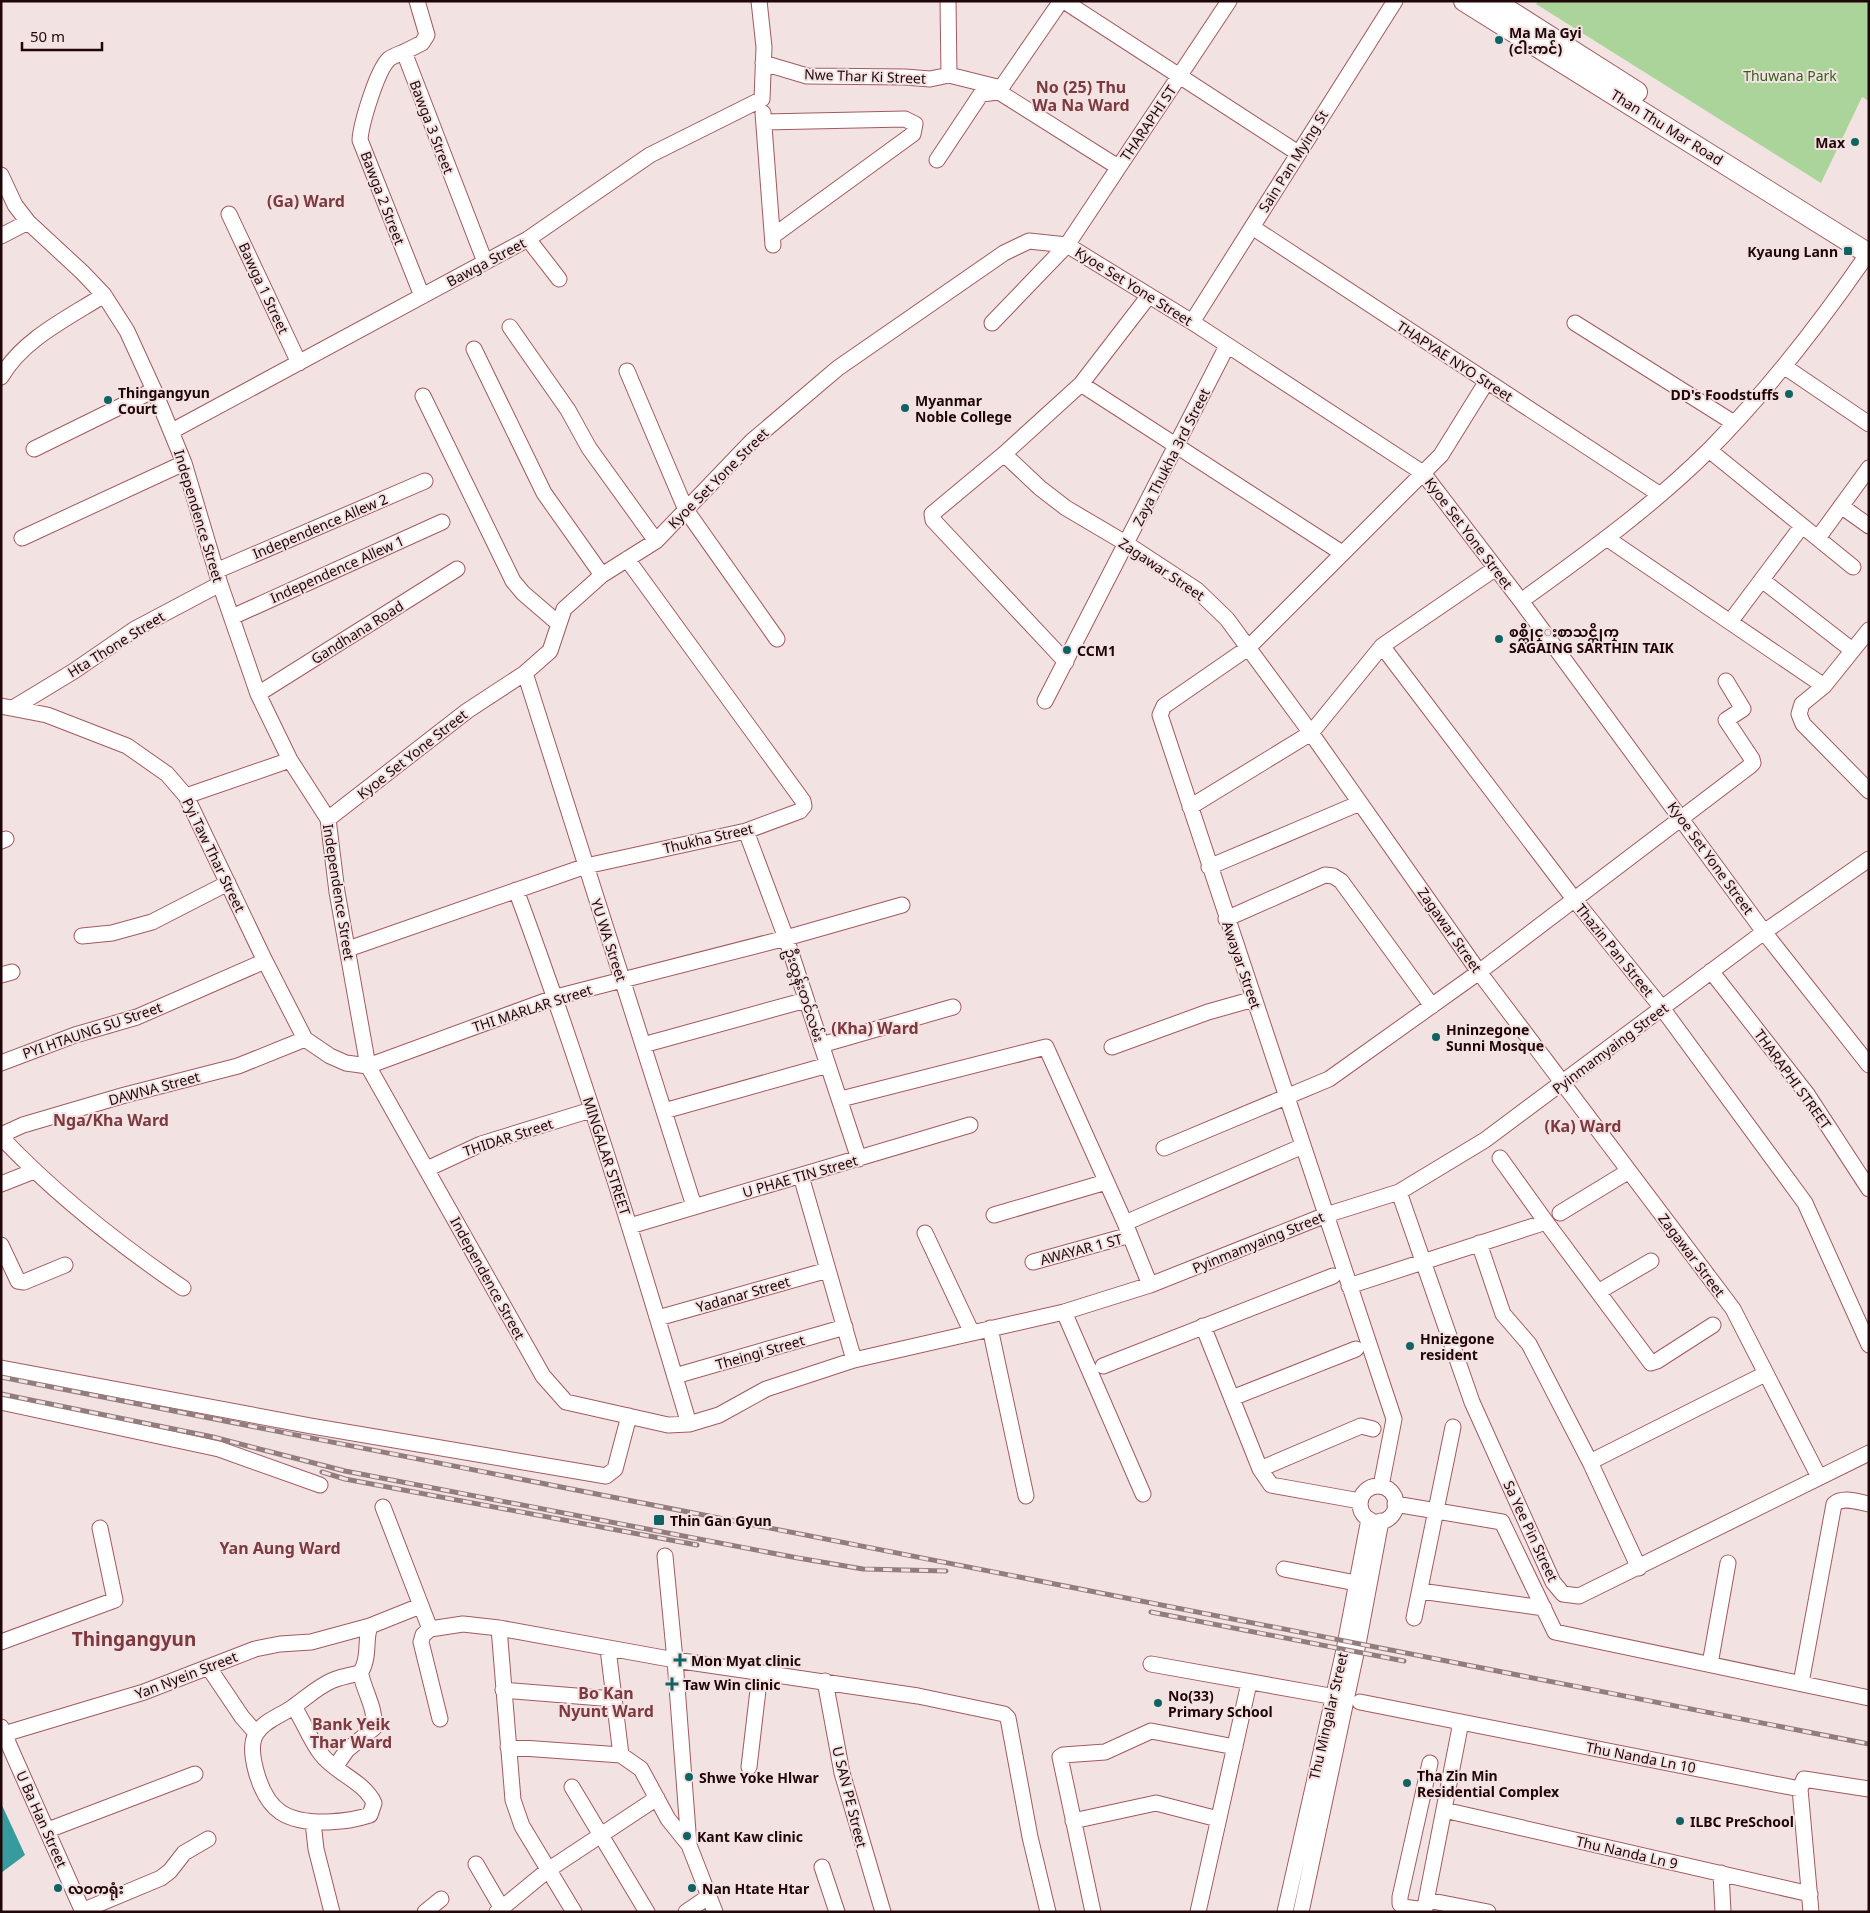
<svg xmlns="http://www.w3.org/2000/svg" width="1870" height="1913" font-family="'Noto Sans','Noto Sans Myanmar',sans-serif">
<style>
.green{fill:#abd49a}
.water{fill:#379a9c}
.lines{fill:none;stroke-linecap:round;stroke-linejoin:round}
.minor-casing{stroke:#a25a5f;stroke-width:17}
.major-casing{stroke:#a25a5f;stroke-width:22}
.minor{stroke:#fff;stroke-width:15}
.major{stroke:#fff;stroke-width:20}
.rail-casing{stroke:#927c7e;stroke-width:5}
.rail{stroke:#f3e2e2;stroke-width:3;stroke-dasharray:9;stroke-linecap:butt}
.poi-dot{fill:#116263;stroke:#f3e2e2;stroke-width:2}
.labels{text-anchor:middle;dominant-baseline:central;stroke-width:4;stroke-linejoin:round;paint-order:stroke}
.poi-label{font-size:14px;font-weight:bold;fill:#210609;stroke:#f3e2e2;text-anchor:start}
.park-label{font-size:14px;fill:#33611a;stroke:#f3e2e2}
.street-label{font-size:14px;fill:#210609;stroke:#f3e2e2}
.quarter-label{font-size:16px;font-weight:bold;fill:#7d393f;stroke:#f3e2e2}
.district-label{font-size:19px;font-weight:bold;fill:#7d393f;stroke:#f3e2e2}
</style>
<rect width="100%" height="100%" fill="#f3e2e2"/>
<path class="green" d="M 1538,1 L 1869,1 L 1869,101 L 1862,97 L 1821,183 L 1536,4 Z"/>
<path class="water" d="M 1,1803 L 25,1855 L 1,1873 Z"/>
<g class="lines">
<g class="minor-casing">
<path id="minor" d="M 417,1 L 427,35 L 422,43 L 404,52 L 485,262
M 948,1 L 949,75
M 1064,1 L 1298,153
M 404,52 C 399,54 393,56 389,59 C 377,70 361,124 360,140 L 422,296
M 763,63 L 807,76 L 905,77 L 930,79 L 949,75 L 1001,88 L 999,92 L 1118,167
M 1001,88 L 1061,1
M 763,113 L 773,245
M 764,122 L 905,119 L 915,124 L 913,134 L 773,236
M 937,160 L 981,94 L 999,92
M 1,175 L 15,205 L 28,222 L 82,272 L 104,295 L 127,331 L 154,390 L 184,463 L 220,584 L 258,694 L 290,760 L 328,819 L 337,892 L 368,1066 L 543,1376 L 566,1402 L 668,1425 L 689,1424 L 719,1415 L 766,1389 L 854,1360 L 1064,1312 L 1150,1285 L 1326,1215 L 1399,1192 L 1485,1140 L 1764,932 L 1869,859
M 229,214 L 299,363
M 1252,227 L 1659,494
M 1,236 L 28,222
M 528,239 L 559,279
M 1192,322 L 1395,1
M 992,323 L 1067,245 L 1229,1
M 1575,323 L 1734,423
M 510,327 L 568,410 L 589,448 L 656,541
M 474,349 L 544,493 L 602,575
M 1785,367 L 1869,424
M 627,371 L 686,510 L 777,639
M 1,377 C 23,339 68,318 104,295
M 1081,384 L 1342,553
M 423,396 L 513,581 L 523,593 L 559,624
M 172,431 L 528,239 L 650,155 L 762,99 L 764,47 L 759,1
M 34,449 L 154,390
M 1709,450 L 1853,567
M 1004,454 L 1040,488 L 1066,508 L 1127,544 L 1197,590 L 1227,619 L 1311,733 L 1479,972 L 1733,1309 L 1819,1477
M 1841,506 L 1869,526
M 22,538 L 184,463
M 1818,538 L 1869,468
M 1608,539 L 1824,686
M 216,571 L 425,481
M 1762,580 L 1852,650
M 1521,601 C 1586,554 1653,506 1710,449 C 1769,389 1821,322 1869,252
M 232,617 L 442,522
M 1730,622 L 1802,526
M 1869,630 L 1824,686 L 1802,704 L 1799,714 L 1803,724 L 1869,791
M 1382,646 L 1574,899 L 1662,1008 L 1805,1203 L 1869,1345
M 1066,662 L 933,520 L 932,514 L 1004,454 L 1081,384 L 1148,297
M 525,673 L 694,1206
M 258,694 L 457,569
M 1045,701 L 1227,346
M 1,706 L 47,715 L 127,746 L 167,774 L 186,796 L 265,961 L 305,1039 L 330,1056 L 346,1063 L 368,1066 L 556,997 L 786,938 L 902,905
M 13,708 L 74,671 L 135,629 L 220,584
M 186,796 L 290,760
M 1190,807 L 1311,733 L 1382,646 L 1496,568
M 328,819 L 467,711 L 525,673 L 550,651 L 564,609 L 602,575 L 656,541 L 752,441 L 838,368 L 1004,253 L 1029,241 L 1067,245 L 1192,322 L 1423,473 L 1521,601 L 1764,932 L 1869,1065
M 746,831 L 786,938 L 859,1159
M 1,841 L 6,839
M 1209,867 L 1360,803
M 516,890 C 581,1065 636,1245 689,1424
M 1226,919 L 1325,875 L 1333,876 L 1341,881 L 1432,1006
M 82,936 L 112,933 L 152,922 L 228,883
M 348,949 L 586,866 L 746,831 L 800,811 L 804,806 L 803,801 L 627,559
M 1711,971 L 1807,1094 L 1869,1189
M 1,975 L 12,972
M 643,1045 L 806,1000
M 821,1045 L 953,1007
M 1112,1047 L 1208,1012 L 1254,999
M 1,1063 L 75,1035 L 137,1017 L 265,961
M 841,1099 L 1046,1047 L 1125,1223 L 1150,1285
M 664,1111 L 828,1065
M 1,1135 L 23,1125 L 125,1095 L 238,1066 L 305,1039
M 1,1137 C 56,1195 117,1243 183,1288
M 1164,1148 L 1329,1079 L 1479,972 L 1750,766 L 1753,763 L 1752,759 L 1726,720 L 1743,709 L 1726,681
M 1500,1158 L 1546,1222
M 427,1169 L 481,1144 L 591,1110
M 801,1176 L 854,1360
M 1,1184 L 34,1171
M 1399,1192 L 1472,1402 L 1553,1582 L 1563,1594 L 1579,1596 L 1869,1453
M 1560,1213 L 1629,1171
M 994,1215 L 1106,1182
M 1125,1223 L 1303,1146
M 630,1226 L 970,1125
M 925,1233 L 972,1333
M 1479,1243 L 1503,1314 L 1529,1344 L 1590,1462 L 1639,1568
M 1,1245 L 18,1281 L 24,1282 L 65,1265
M 1033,1262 L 1130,1235
M 1349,1286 L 1546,1222 L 1651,1363 L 1657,1361 L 1713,1325
M 1598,1292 L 1651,1261
M 1064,1312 L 1143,1494
M 658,1318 L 828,1270
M 1203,1326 L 1260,1469 L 1271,1485 L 1360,1501
M 990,1328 L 1026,1496
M 1103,1366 L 1333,1276
M 1,1368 L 311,1426 L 606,1476 L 615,1469 L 629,1416
M 675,1376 L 845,1327
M 1232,1398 L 1356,1349
M 1,1402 L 219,1449 L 320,1485
M 1590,1462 L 1765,1374
M 1260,1469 L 1361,1426 L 1373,1429
M 1381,1486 L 1394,1419 L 1160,715 L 1164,706 L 1248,648 L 1441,455 L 1487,381
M1360 1504a18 18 0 1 1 36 0a18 18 0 1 1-36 0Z
M 1395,1504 L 1502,1522 L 1555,1632 L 1869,1698
M 383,1507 L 430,1629 L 463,1624 L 499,1628 L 675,1660 L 918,1696 L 1004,1714 L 1008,1718 L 1030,1837 L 1048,1912
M 665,1556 L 675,1660 L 689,1845 L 715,1912
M 1284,1569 L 1356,1583
M 1420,1591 L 1544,1608
M 1414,1618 L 1453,1427
M 499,1628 L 513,1800 L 522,1826 L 574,1912
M 430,1629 L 423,1635 L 421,1642 L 440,1719
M 1,1642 L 115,1600 L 100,1528
M 608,1649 L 621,1755
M 1151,1664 L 1341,1698
M 1710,1664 L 1728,1563
M 209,1668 L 242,1717 L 256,1733
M 825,1681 L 842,1773 L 883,1912
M 1801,1683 L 1834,1504 C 1843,1496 1858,1502 1869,1504
M 503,1690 L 614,1699
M 1360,1702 L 1800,1789 L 1811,1912
M 294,1707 C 304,1722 310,1740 321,1754 C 335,1773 364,1781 374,1803 L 370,1815 C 355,1820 344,1821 328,1822 C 287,1823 267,1812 256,1771 C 253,1760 250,1744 256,1734 C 263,1721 282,1715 293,1707 C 306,1698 316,1688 331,1681 C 340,1677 351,1675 360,1673
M 1,1727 L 83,1912
M 4,1734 L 144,1692 L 255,1649 L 280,1644 L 311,1642 L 370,1626
M 508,1747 L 621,1755 L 641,1769 L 668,1819 L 689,1845
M 335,1767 L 347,1750 L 374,1728 C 376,1709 365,1693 361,1675 C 360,1671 363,1669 364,1665 C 369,1652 365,1639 370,1626 L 420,1606
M 749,1767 L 760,1673
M 572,1787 L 647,1912
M 1800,1789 L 1804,1779 L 1869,1789
M 1444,1810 L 1810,1894
M 1073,1821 L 1156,1803 L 1218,1819
M 313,1822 L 316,1849 L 332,1912
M 48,1830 L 195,1774
M 476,1864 L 504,1912
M 822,1867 L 837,1912
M 1721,1873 L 1723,1912
M 1427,1900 L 1488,1912
M 1425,1910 L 1403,1907 L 1400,1904 L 1400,1897 L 1430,1763
M 82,1911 L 161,1878 L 170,1871 L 184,1853 L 208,1839
M 425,1912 L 441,1899
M 497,1912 L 548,1870 L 657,1798
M 686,1912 L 708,1897
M 1093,1912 L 1060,1757 L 1063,1755 L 1105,1752 L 1151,1731 L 1235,1747
M 1198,1912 L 1249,1683
M 1285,1912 L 1344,1650 L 1369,1519
M 1301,1912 L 1358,1644 L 1381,1521
M 1424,1912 L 1461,1722"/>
</g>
<g class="major-casing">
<path id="major" d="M 1464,1 L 1869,254
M 1494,1 L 1637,92"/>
</g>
<use href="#minor" class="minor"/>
<use href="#major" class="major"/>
<g class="rail-casing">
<path id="rail" d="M 1,1377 L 1869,1744
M 1,1394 L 213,1437 L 345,1471 L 798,1558 L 863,1569 L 946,1571
M 322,1472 L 345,1479 L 697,1545
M 1151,1612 L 1404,1661"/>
</g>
<use href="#rail" class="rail"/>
</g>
<g class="poi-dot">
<circle cx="1499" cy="40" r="5"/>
<circle cx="1855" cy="142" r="5"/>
<rect x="1843" y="246" width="10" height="10" rx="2.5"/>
<circle cx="1789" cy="394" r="5"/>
<circle cx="108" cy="400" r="5"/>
<circle cx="905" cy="408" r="5"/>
<circle cx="1499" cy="639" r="5"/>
<circle cx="1067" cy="650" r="5"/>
<circle cx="1436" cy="1037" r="5"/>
<circle cx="1410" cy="1346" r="5"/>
<rect x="653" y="1514" width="12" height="12" rx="2.5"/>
<path d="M677.5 1652.5h5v5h5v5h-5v5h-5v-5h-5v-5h5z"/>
<path d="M669.5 1676.5h5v5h5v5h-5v5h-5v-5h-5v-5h5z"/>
<circle cx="1158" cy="1703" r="5"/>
<circle cx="689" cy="1777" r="5"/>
<circle cx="1407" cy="1783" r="5"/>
<circle cx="1680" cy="1821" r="5"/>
<circle cx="687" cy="1836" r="5"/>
<circle cx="58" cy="1888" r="5"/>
<circle cx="692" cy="1888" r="5"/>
</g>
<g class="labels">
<g class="poi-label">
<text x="1509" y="32">Ma Ma Gyi<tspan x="1509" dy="16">(ငါးကင်)</tspan></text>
<text x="1845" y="142" text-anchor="end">Max</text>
<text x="1838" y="251" text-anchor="end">Kyaung Lann</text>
<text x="118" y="392">Thingangyun<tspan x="118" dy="16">Court</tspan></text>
<text x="1779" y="394" text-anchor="end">DD's Foodstuffs</text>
<text x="915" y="400">Myanmar<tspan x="915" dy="16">Noble College</tspan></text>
<text x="1509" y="631">စစ္ကိုင္းစာသင္တိုက္<tspan x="1509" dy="16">SAGAING SARTHIN TAIK</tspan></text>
<text x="1077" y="650">CCM1</text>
<text x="1446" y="1029">Hninzegone<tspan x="1446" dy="16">Sunni Mosque</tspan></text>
<text x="1420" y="1338">Hnizegone<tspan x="1420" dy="16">resident</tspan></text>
<text x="670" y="1520">Thin Gan Gyun</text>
<text x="691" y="1660">Mon Myat clinic</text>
<text x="683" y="1684">Taw Win clinic</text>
<text x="1168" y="1695">No(33)<tspan x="1168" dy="16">Primary School</tspan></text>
<text x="1417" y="1775">Tha Zin Min<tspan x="1417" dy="16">Residential Complex</tspan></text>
<text x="699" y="1777">Shwe Yoke Hlwar</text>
<text x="1690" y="1821">ILBC PreSchool</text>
<text x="697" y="1836">Kant Kaw clinic</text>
<text x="68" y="1888">လဝကရုံး</text>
<text x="702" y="1888">Nan Htate Htar</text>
</g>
<g class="park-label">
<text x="1790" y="75">Thuwana Park</text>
</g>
<g class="street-label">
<text transform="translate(865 76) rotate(2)">Nwe Thar Ki Street</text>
<text transform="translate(1148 123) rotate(-56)">THARAPHI ST</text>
<text transform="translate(432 127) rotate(69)">Bawga 3 Street</text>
<text transform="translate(1667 127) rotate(32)">Than Thu Mar Road</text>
<text transform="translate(1293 161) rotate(-58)">Sain Pan Mying St</text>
<text transform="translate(383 198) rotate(69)">Bawga 2 Street</text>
<text transform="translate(486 262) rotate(-28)">Bawga Street</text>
<text transform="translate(1134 286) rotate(32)">Kyoe Set Yone Street</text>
<text transform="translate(264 288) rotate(65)">Bawga 1 Street</text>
<text transform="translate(1455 361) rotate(33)">THAPYAE NYO Street</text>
<text transform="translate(1171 457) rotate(-63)">Zaya Thukha 3rd Street</text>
<text transform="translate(718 478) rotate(-45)">Kyoe Set Yone Street</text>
<text transform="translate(199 516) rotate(73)">Independence Street</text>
<text transform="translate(320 526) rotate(-23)">Independence Allew 2</text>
<text transform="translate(1469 533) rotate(53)">Kyoe Set Yone Street</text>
<text transform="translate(337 569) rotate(-24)">Independence Allew 1</text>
<text transform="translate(1162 569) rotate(34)">Zagawar Street</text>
<text transform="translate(357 632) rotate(-32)">Gandhana Road</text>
<text transform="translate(116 644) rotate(-32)">Hta Thone Street</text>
<text transform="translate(412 754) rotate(-38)">Kyoe Set Yone Street</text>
<text transform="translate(708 838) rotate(-13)">Thukha Street</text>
<text transform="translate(214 855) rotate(64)">Pyi Taw Thar Street</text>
<text transform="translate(1711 858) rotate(54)">Kyoe Set Yone Street</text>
<text transform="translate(339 892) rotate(81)">Independence Street</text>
<text transform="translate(1450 930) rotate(55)">Zagawar Street</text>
<text transform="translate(609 940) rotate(72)">YU WA Street</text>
<text transform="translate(1615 950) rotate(51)">Thazin Pan Street</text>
<text transform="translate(1242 965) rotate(71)">Awayar Street</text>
<text transform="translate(805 995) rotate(72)">ဦးထွန်းတင်လမ်း</text>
<text transform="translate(532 1008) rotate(-18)">THI MARLAR Street</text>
<text transform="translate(92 1030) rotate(-19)">PYI HTAUNG SU Street</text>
<text transform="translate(1610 1048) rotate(-37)">Pyinmamyaing Street</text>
<text transform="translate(1793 1079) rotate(54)">THARAPHI STREET</text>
<text transform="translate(154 1088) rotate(-15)">DAWNA Street</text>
<text transform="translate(508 1137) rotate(-18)">THIDAR Street</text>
<text transform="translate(607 1156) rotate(72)">MINGALAR STREET</text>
<text transform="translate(800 1176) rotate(-16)">U PHAE TIN Street</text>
<text transform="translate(1258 1242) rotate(-22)">Pyinmamyaing Street</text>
<text transform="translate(1081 1249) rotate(-15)">AWAYAR 1 ST</text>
<text transform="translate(1692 1255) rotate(53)">Zagawar Street</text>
<text transform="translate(488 1278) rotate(61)">Independence Street</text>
<text transform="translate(743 1294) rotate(-16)">Yadanar Street</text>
<text transform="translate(760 1352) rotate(-16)">Theingi Street</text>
<text transform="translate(1531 1531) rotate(65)">Sa Yee Pin Street</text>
<text transform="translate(186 1675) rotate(-21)">Yan Nyein Street</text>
<text transform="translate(1328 1716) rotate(-77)">Thu Mingalar Street</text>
<text transform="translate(1641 1757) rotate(11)">Thu Nanda Ln 10</text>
<text transform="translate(850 1797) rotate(76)">U SAN PE Street</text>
<text transform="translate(42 1819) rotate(66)">U Ba Han Street</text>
<text transform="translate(1627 1852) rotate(13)">Thu Nanda Ln 9</text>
</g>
<g class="quarter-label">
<text x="1081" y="87">No (25) Thu<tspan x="1081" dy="18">Wa Na Ward</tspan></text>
<text x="306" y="201">(Ga) Ward</text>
<text x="875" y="1028">(Kha) Ward</text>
<text x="111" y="1120">Nga/Kha Ward</text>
<text x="1583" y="1126">(Ka) Ward</text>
<text x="280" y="1548">Yan Aung Ward</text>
<text x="606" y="1693">Bo Kan<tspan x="606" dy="18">Nyunt Ward</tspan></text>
<text x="351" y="1724">Bank Yeik<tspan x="351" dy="18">Thar Ward</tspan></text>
</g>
<g class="district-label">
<text x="134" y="1639">Thingangyun</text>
</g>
</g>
<rect width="1870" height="1913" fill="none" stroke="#210609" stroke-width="5"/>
<path d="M22 42v8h80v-8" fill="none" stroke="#210609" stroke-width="2.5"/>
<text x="30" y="42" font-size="15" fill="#210609" stroke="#f3e2e2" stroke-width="4" paint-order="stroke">50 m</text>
</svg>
